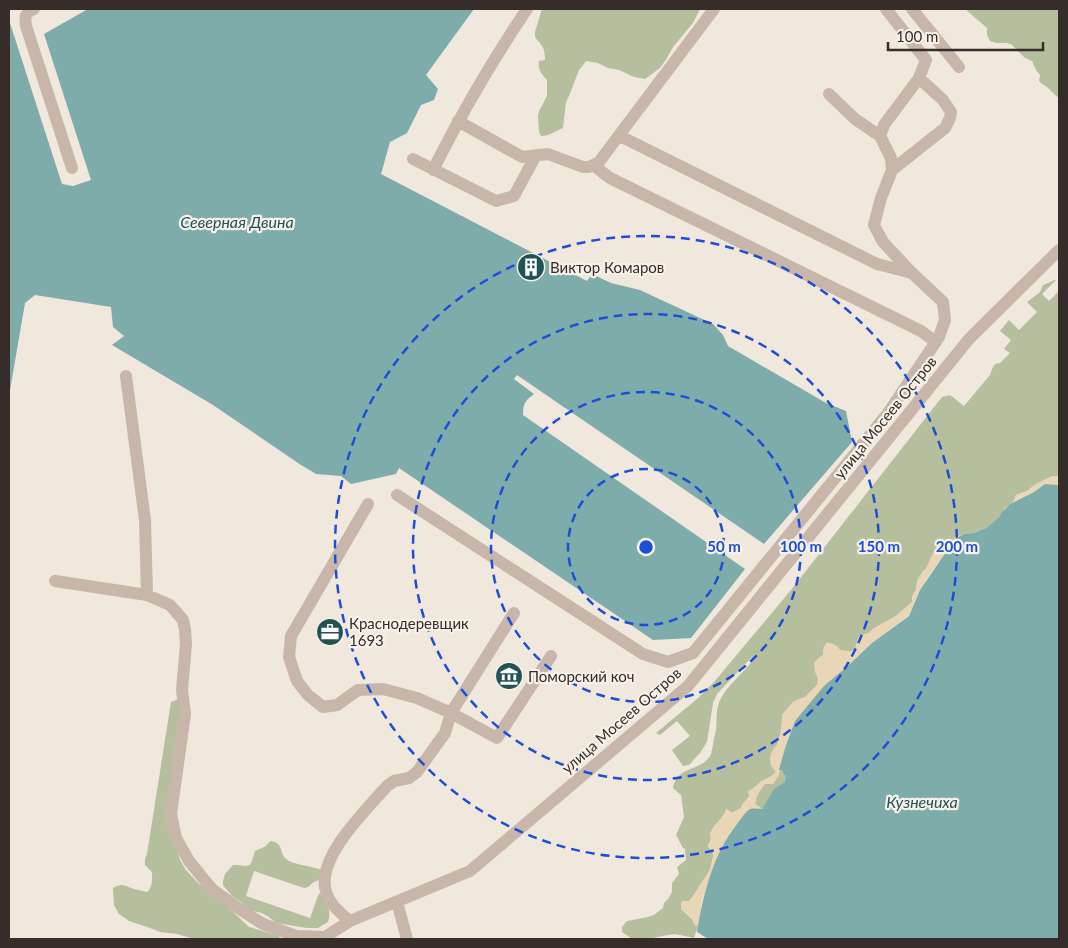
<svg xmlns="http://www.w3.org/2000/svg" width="1068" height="948" font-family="Lato,sans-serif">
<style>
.green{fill:#b5bf9e}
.sand{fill:#e9d6b6}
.water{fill:#7eacab}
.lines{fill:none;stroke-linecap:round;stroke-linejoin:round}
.minor{stroke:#c8b6aa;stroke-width:12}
.ring{fill:none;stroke:#1d4ed8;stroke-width:2.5;stroke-dasharray:9 6}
.labels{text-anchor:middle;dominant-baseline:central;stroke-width:4.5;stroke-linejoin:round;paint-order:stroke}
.poi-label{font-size:15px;fill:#362c29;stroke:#f8f1e9;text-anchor:start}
.street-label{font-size:15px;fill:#362c29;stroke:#f8f1e9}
.water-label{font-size:16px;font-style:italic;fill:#215354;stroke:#f8f1e9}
.centre{fill:#1d4ed8;stroke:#f8f1e9;stroke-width:2.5}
.ring-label{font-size:15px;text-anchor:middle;font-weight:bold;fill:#1d4ed8;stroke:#f8f1e9;stroke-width:4.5;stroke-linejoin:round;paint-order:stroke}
</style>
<rect width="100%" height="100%" fill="#f0e7dd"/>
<path class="green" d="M 542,9 L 700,9 L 693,23 L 673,47 L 667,58 L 660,68 L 645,79 L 634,77 L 619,70 L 608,68 L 598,63 L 586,61 L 579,70 L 569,96 L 566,102 L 563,128 C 555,131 550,136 541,136 L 539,132 L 538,116 L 539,111 L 547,96 L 547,80 C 541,73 538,70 539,61 L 545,60 C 545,47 542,46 535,37 L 535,32 Z
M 965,9 L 1059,9 L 1059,98 C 1054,95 1052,91 1048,88 C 1045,85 1042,84 1039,81 L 1040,75 L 1036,70 L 1032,61 L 1025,58 L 1011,44 L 1006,43 L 996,43 L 990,41 L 987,35 L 987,28 Z
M 1057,279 L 1042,294 L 1049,301 L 1059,291 L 1059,476 L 1053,476 L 1036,484 L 1027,491 L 1016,495 L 1014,501 L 1005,508 L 999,517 L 986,528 L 974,533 L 964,534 L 956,537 L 932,557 L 926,569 L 923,571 L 917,582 L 916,590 L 912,597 L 912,602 L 896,616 L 871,631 L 857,645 L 855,649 L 851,652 L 824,647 L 823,655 L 817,660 L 818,681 L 817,685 L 805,697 L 793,702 L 782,715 L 781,732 L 771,765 L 776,772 C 772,777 767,778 762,781 C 757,784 754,789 749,791 L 749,797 L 742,805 L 741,808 L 732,813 L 726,809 L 725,814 L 710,833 L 711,840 L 708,845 L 709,848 L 713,853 L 713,857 L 710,870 L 691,899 L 689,901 L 682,901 L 681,909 L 692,919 L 695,925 L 698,926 L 694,938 L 675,934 L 657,937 L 651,939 L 632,939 L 622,932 L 622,927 L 627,921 L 648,917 L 654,915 L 663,908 L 664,903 L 668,899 L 672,892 L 672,883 L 679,874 L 677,867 L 686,860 L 685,849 L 683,848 L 676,835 L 684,817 L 682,802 L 681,795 L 673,788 C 676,766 701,771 710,756 C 712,753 712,748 713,745 C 713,740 715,735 716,730 C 717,722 716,713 718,706 C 722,689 743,674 753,660 L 751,658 L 717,694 L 713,703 L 707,742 L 700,753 L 689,765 L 683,766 L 672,750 L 690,736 L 677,721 L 660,735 L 656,733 L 697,699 L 714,682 L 791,590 L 942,397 L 950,395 L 964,406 L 990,375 L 992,369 L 995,364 L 1000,363 L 1010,353 L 1004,349 L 1011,340 L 1000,331 L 1009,320 L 1019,330 L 1037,312 L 1027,302 L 1040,292 L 1043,285 Z
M 179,699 L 183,702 L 170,805 L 176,848 L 180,860 L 186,870 L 199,884 L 211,891 L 249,927 L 279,936 L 280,939 L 194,939 L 177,934 L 160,932 L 150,928 L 129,921 L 119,914 L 114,905 L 113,888 C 121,882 126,886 134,889 C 138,890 143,891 147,892 C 153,886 152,880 152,872 L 145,865 L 145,859 L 147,854 L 171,702 Z
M 779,770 L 782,770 L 784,775 L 787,776 L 785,783 C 773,788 769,799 762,809 L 755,804 L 757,794 L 765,783 L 773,784 Z
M 271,841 C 284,843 279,853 286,859 C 293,865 312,866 322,870 L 321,879 L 314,882 L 308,887 L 304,888 L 254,871 L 246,896 L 310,918 L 319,893 C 327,901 332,911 328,922 L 318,928 L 307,928 L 276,923 L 269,917 L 262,913 L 249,910 L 241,902 L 232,896 L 223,885 L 223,881 L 225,874 L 233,865 L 237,865 L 246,866 L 250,865 L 252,861 L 255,851 L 266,846 L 268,843 Z"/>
<path class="sand" d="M 1053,476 L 1059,476 L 1059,485 L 1045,484 L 1034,492 L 1014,501 L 1016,495 L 1027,491 L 1036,484 Z
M 964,534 L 955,539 L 951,546 L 930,574 L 920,590 L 909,615 L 872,643 L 795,721 L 785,748 L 779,775 L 773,784 L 765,784 C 760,791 756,795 755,804 L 762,809 L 751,809 L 746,813 L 731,831 L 723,845 L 703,897 L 698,926 L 695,925 L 692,919 L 681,909 L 681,903 L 682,901 L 689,901 L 691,899 L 709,872 L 713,857 L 713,853 C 706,845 710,845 711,838 C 711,836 710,835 710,834 C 712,825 725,817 726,809 L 733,813 L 741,808 L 742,805 L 749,797 L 748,791 C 754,789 757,785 762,781 C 767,778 771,777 776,772 C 774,770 772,767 771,765 C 768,757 772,749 778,744 L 782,724 L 782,715 L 793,702 L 805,697 L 817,685 L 818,681 L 817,676 L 815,672 L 814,663 L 820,657 L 823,655 L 824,647 L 826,643 C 832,643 837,644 840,650 C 846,651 850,653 855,649 L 858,638 L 860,635 L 868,633 L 874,628 L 896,616 L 912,602 L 913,594 L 916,590 L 918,578 L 926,569 L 933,553 L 943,547 L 946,546 L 956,537 Z"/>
<path class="water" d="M 88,9 L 474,9 L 426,75 L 438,89 L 434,100 L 421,105 L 407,133 L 390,142 L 381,174 L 587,281 L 592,274 L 611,283 L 640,290 L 713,324 L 723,335 L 728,346 L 826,403 L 846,411 L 852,442 L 764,544 L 517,375 L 514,379 L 534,394 C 525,401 523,403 523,415 L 745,569 L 691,638 L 653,640 L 399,468 L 396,474 L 351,484 L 341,476 L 316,474 L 301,465 L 213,405 L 112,345 L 124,336 L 113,327 L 111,307 L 35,295 L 25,303 L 9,396 L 9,20 L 62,184 L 73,186 L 91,180 L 44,34 Z
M 1045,484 L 1059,485 L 1059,939 L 708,939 L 697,932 C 703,895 713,854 737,824 C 741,819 745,812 750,809 C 754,808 758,809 762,809 L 774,789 L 785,782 L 786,776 L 784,775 L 782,770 L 779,770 L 785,748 L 795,721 L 824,686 L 849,665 L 872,643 L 909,616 L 920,590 L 955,539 L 964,534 L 974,533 L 986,528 L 999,517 L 1002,512 L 1010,504 L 1034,492 Z"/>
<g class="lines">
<path class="minor" d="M 34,9 C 24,14 25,16 26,26 L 72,168
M 912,9 L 959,67
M 829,94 L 855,119 L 880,136 L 891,158 L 892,170 L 881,198 L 874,225 L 883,242 L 912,273
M 880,136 L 884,125 L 919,78 L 926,60 L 886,9
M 617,138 L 714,9
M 413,159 L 496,201 L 514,196 L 536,155
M 593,165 L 610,178 L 921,331 L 936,342
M 433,170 C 461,114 492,61 527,9
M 892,170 L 945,128 L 950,118 L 951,112 L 943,100 L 919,78
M 126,376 L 145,520 L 147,595
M 397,495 L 643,654 L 668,662 L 693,653 L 888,413 L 939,337 L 945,320 L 943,302 L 912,273 L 877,264 L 624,138 L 617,138 L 599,162 L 589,167 L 583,167 L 548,154 L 522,157 L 458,121
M 55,581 L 147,595 L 170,605 L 183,620 L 185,630 L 186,644 L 182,690 L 185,714 L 171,814 L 176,838 L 189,861 L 212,889 L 241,910 L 263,924 L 296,936 L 325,937
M 514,613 L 451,713 L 497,738 L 551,656
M 397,902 L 407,939
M 350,921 C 339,912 327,902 325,887 C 320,854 367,809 387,786 L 394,781 L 409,778 L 417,772 L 445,733 L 451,713 L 417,698 L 383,689 L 358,690 L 337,705 L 323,707 L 308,695 L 297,681 L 289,657 L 291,636 L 368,504
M 324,939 L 325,937 L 350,921 L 470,871 L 688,686 L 969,339 L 1059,250"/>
</g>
<g class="ring">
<circle cx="646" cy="547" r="78"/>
<circle cx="646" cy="547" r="155"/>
<circle cx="646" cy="547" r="233"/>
<circle cx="646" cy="547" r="311"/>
</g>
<defs>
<g id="building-disc" transform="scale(1.4375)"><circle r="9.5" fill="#215354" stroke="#f8f1e9"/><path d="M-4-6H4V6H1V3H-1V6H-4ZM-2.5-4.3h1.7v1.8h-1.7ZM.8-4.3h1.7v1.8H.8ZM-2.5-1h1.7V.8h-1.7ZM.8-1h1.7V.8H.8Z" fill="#fff"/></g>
<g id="office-disc" transform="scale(1.4375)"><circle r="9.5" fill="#215354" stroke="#f8f1e9"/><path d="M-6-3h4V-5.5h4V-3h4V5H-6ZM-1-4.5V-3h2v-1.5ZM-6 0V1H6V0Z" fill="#fff"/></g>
<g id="museum-disc" transform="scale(1.4375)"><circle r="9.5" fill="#215354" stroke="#f8f1e9"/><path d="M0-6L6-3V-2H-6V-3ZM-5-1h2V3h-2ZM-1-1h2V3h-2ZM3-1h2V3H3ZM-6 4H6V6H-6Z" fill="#fff"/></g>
</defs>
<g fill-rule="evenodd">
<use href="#building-disc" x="531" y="267"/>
<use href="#office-disc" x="330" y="632"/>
<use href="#museum-disc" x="509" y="676"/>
</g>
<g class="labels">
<g class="poi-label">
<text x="550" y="267">Виктор Комаров</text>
<text x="349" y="623">Краснодеревщик<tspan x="349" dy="17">1693</tspan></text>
<text x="528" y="676">Поморский коч</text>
</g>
<g class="street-label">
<text transform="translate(885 417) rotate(-51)">улица Мосеев Остров</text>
<text transform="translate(621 720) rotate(-41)">улица Мосеев Остров</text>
</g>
<g class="water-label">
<text x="237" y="221">Северная Двина</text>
<text x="922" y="801">Кузнечиха</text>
</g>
</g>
<circle cx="646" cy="547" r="8" class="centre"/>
<g class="ring-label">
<text x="724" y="552">50 m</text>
<text x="801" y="552">100 m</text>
<text x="879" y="552">150 m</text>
<text x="957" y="552">200 m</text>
</g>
<rect width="1068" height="948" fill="none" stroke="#362c29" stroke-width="20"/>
<path d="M888 42v8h155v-8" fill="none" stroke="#362c29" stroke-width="2.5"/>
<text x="896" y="42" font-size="15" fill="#362c29" stroke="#f8f1e9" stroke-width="4" paint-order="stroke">100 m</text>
</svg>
